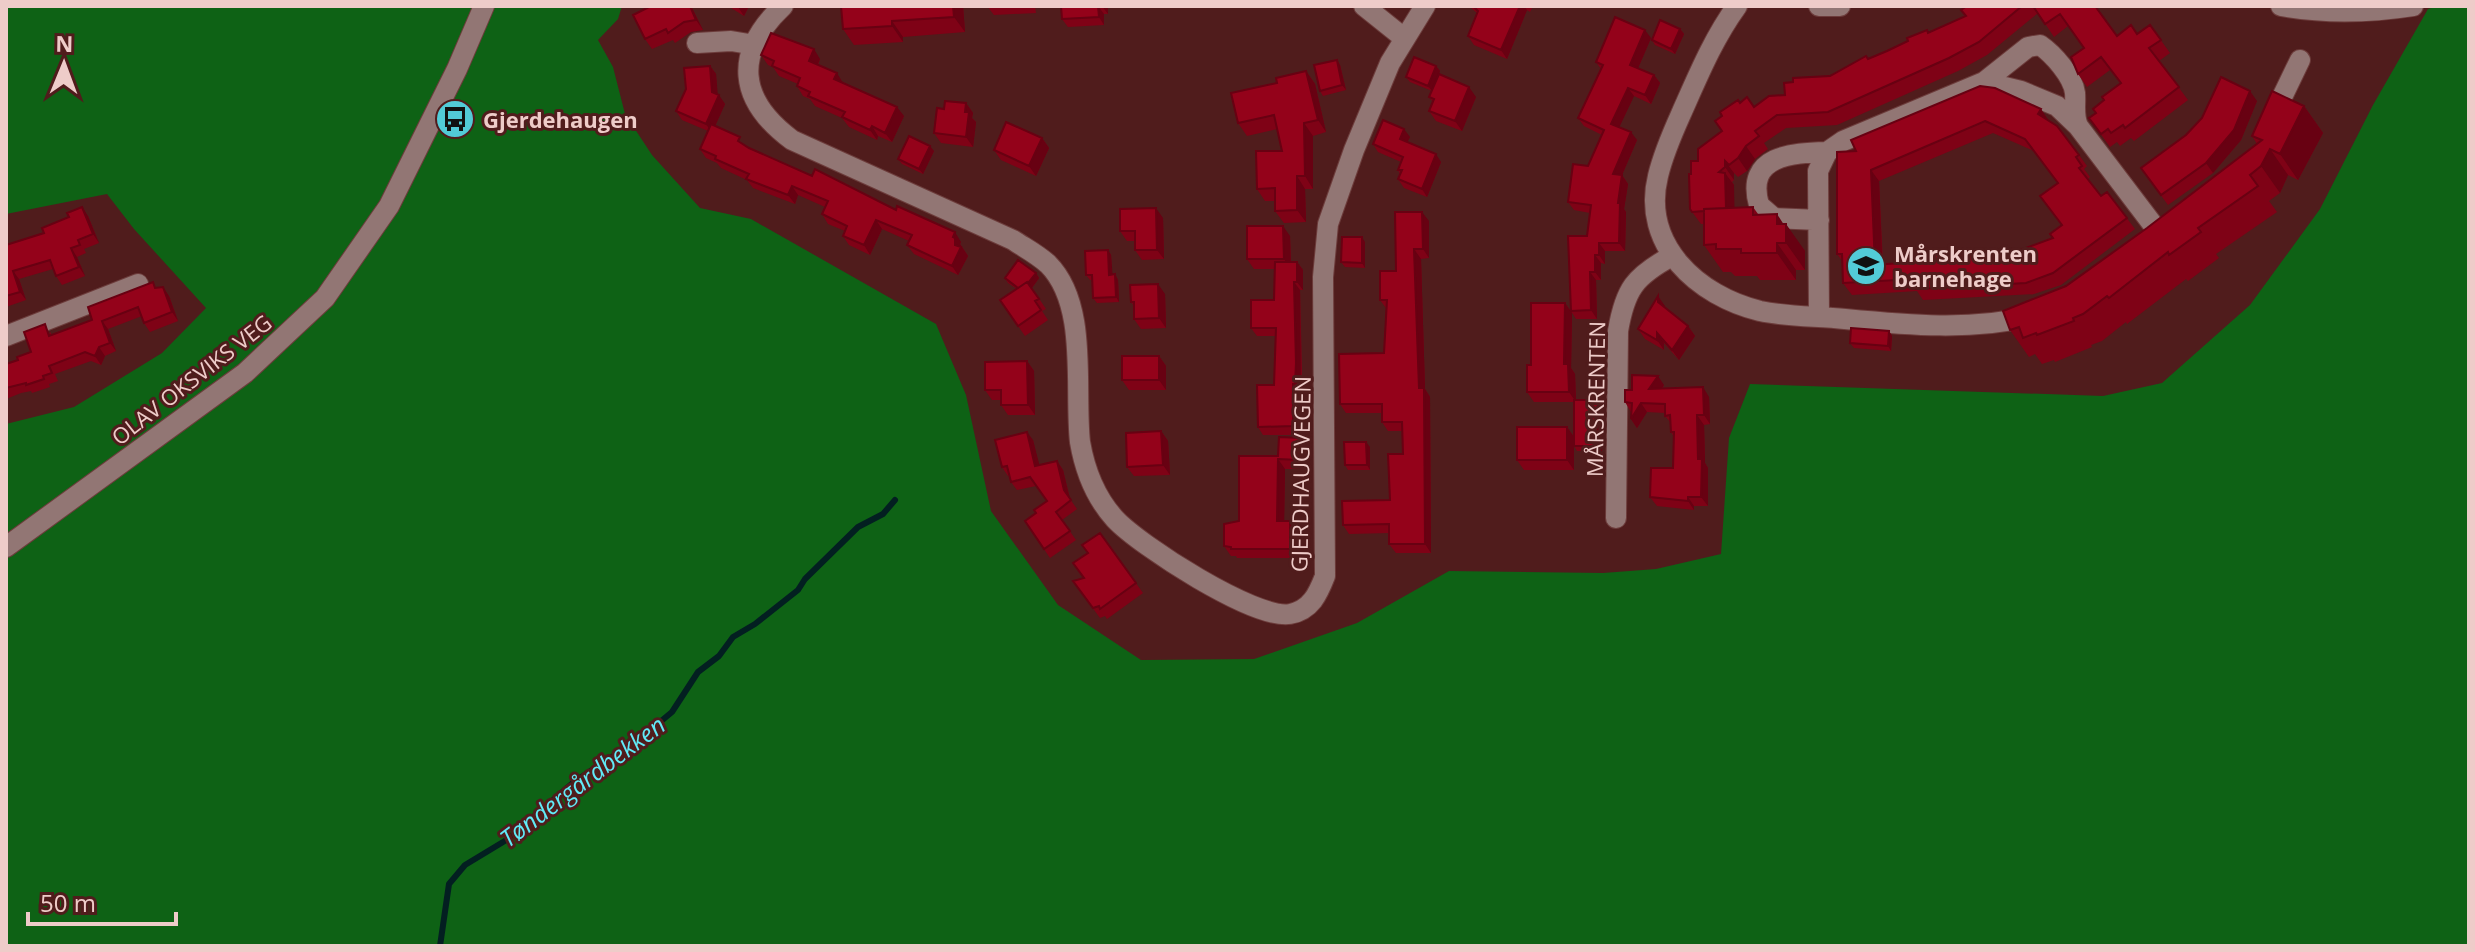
<svg xmlns="http://www.w3.org/2000/svg" width="2475" height="952" font-family="'Open Sans',sans-serif">
<style>
.green{fill:#0e6215}
.lines{fill:none;stroke-linecap:round;stroke-linejoin:round}
.stream{stroke:#031f21;stroke-width:6}
.minor-casing{stroke:#6c3c3b;stroke-width:22}
.minor{stroke:#927674;stroke-width:20}
.wall{fill:#7f0216;fill-rule:evenodd}
.shaded-wall{fill:#680112}
.building{fill:#94021a;stroke:#680112;stroke-width:2;fill-rule:evenodd}
.labels{text-anchor:middle;dominant-baseline:central;stroke-width:6;stroke-linejoin:round;paint-order:stroke}
.poi-label{font-size:22px;font-weight:bold;fill:#eeccc9;stroke:#501c1c;text-anchor:start}
.street-label{font-size:22px;fill:#eeccc9;stroke:#501c1c}
.water-label{font-size:24px;font-style:italic;fill:#61ebf8;stroke:#501c1c}
</style>
<rect width="100%" height="100%" fill="#501c1c"/>
<path class="green" d="M 6,6 L 622,6 L 618,19 L 598,40 L 613,67 L 625,114 L 652,155 L 700,208 L 751,219 L 936,324 L 966,395 L 991,511 L 1058,605 L 1141,660 L 1254,659 L 1357,623 L 1449,571 L 1603,573 L 1656,569 L 1721,554 L 1729,438 L 1750,384 L 2103,396 L 2162,383 L 2250,305 L 2320,209 L 2373,105 L 2428,9 L 2438,6 L 2469,6 L 2469,946 L 6,946 L 6,424 L 74,407 L 162,353 L 206,308 L 134,229 L 107,194 L 6,214 Z"/>
<g class="lines">
<path class="stream" d="M 440,946 L 449,884 L 465,865 L 508,839 L 574,782 L 642,737 L 672,712 L 698,672 L 719,656 L 733,637 L 755,624 L 798,590 L 805,579 L 858,527 L 883,514 L 895,500"/>
<g class="minor-casing">
<path id="minor" d="M 783,6 C 733,53 738,100 792,140 L 1013,240 C 1025,248 1037,254 1048,264 C 1089,305 1074,389 1080,442 C 1085,471 1095,497 1115,519 C 1139,545 1255,620 1290,614 C 1311,610 1318,594 1325,576 L 1323,277 L 1328,224 L 1354,150 L 1390,63 L 1425,6
M 1364,6 L 1404,38
M 1737,6 C 1713,39 1698,76 1681,114 C 1672,134 1663,155 1658,176 C 1641,245 1698,296 1760,311 C 1788,317 1817,316 1845,319 C 1907,325 1972,331 2033,316
M 1819,6 L 1840,6
M 2281,6 C 2326,14 2368,13 2413,6
M 697,43 L 731,41 L 755,45
M 1984,82 L 2028,47 L 2040,45 C 2053,54 2073,76 2075,93 C 2076,105 2073,115 2078,126
M 2271,120 L 2300,60
M 1819,220 L 1774,218 L 1759,205 C 1745,155 1792,153 1827,152
M 1819,316 L 1818,171 L 1827,152 L 1843,141 L 1984,82 L 2021,91 L 2057,106 L 2078,126 L 2163,238
M 6,336 L 138,284
M 1616,518 L 1618,331 C 1625,289 1635,276 1672,256
M 6,547 L 245,373 L 325,298 L 389,206 L 457,69 L 484,6"/>
</g>
<use href="#minor" class="minor"/>
</g>
<path class="wall" d="M 651,6 L 691,6 L 703,30 L 691,32 L 675,43 L 673,40 L 652,49 L 645,39 Z
M 728,6 L 749,6 L 744,16 Z
M 841,6 L 963,6 L 965,32 L 903,37 L 903,42 L 854,45 L 843,29 Z
M 987,6 L 1035,6 L 1036,13 L 994,15 Z
M 1061,6 L 1108,6 L 1108,14 L 1104,14 L 1104,25 L 1068,27 L 1062,19 Z
M 1469,6 L 1533,6 L 1530,12 L 1527,10 L 1507,59 L 1474,45 L 1468,36 L 1477,13 Z
M 1967,6 L 2095,6 L 2117,36 L 2137,34 L 2150,25 L 2170,53 L 2159,61 L 2188,100 L 2134,141 L 2131,138 L 2120,146 L 2117,142 L 2110,147 L 2089,118 L 2096,113 L 2104,100 L 2120,83 L 2110,70 L 2087,87 L 2078,74 L 2084,48 L 2068,26 L 2054,37 L 2038,13 L 1987,55 L 1958,71 L 1837,125 L 1786,128 L 1764,143 L 1768,149 L 1755,159 L 1747,171 L 1738,177 L 1734,173 L 1734,180 L 1732,182 L 1734,185 L 1734,208 L 1753,207 L 1758,214 L 1783,224 L 1805,251 L 1805,270 L 1796,270 L 1796,280 L 1760,280 L 1757,276 L 1735,276 L 1731,272 L 1723,272 L 1704,245 L 1704,224 L 1701,224 L 1690,209 L 1691,174 L 1698,161 L 1722,131 L 1740,103 L 1754,107 L 1785,95 L 1965,16 L 1961,10 Z
M 1680,29 L 1684,34 L 1675,54 L 1655,45 L 1652,40 Z
M 1651,38 L 1638,68 L 1654,75 L 1660,83 L 1651,104 L 1634,96 L 1619,127 L 1637,140 L 1622,175 L 1628,184 L 1624,209 L 1626,212 L 1625,251 L 1605,251 L 1605,264 L 1601,263 L 1601,280 L 1596,280 L 1597,319 L 1576,319 L 1571,311 L 1587,236 L 1590,213 L 1574,210 L 1568,202 L 1588,166 L 1602,135 L 1584,126 L 1578,118 L 1601,69 L 1596,62 Z
M 761,55 L 820,59 L 818,65 L 843,83 L 904,116 L 892,142 L 878,136 L 877,140 L 849,127 L 842,118 L 815,106 L 810,99 L 803,96 L 797,86 L 798,84 L 779,76 L 773,67 L 768,65 Z
M 1337,60 L 1340,65 L 1346,90 L 1323,96 L 1320,91 Z
M 710,66 L 716,74 L 717,94 L 725,104 L 715,126 L 746,146 L 812,176 L 896,210 L 961,242 L 960,244 L 968,256 L 958,275 L 914,254 L 907,245 L 909,241 L 882,229 L 870,255 L 849,245 L 843,236 L 845,231 L 828,224 L 822,214 L 825,207 L 798,195 L 795,204 L 753,188 L 747,180 L 721,168 L 717,163 L 706,158 L 700,149 L 708,131 L 682,120 L 676,111 Z
M 1436,66 L 1440,71 L 1432,89 L 1476,97 L 1462,131 L 1436,121 L 1429,111 L 1433,102 L 1429,97 L 1432,91 L 1410,82 L 1406,77 Z
M 1306,71 L 1315,84 L 1326,132 L 1313,136 L 1313,189 L 1305,189 L 1306,222 L 1284,223 L 1275,211 L 1275,201 L 1265,201 L 1257,189 L 1282,151 L 1277,129 L 1247,136 L 1238,123 L 1277,83 Z
M 1980,86 L 2049,121 L 2079,155 L 2087,166 L 2084,169 L 2090,177 L 2087,180 L 2101,196 L 2107,192 L 2135,229 L 2061,285 L 2034,294 L 1923,300 L 1917,291 L 1852,295 L 1843,283 L 1843,262 L 1837,254 L 1856,151 ZM 1993,133 L 2034,151 L 2058,183 L 2061,225 L 2053,238 L 2023,249 L 1883,264 L 1879,181 Z
M 2257,101 L 2241,140 L 2213,173 L 2168,205 L 2141,168 Z
M 966,103 L 973,113 L 972,118 L 976,122 L 973,147 L 941,143 L 934,133 L 944,109 Z
M 2304,106 L 2323,133 L 2298,180 L 2288,175 L 2280,193 L 2269,201 L 2277,212 L 2216,254 L 2219,258 L 2188,281 L 2186,279 L 2127,324 L 2126,322 L 2102,341 L 2091,345 L 2092,347 L 2055,362 L 2054,360 L 2042,364 L 2035,354 L 2029,357 L 2010,330 L 2066,286 L 2147,228 L 2257,144 L 2252,136 Z
M 1410,137 L 1407,142 L 1441,162 L 1427,197 L 1404,188 L 1398,179 L 1400,174 L 1398,170 L 1401,162 L 1378,152 L 1373,144 Z
M 1042,138 L 1049,148 L 1036,176 L 1001,160 L 994,150 Z
M 934,151 L 923,174 L 902,164 L 898,159 Z
M 88,216 L 99,243 L 84,249 L 86,253 L 77,257 L 85,276 L 62,285 L 56,276 L 53,269 L 19,279 L 26,300 L 6,307 L 6,245 L 44,233 Z
M 1163,218 L 1164,259 L 1142,260 L 1135,250 L 1135,241 L 1127,241 L 1120,231 Z
M 1429,221 L 1429,258 L 1421,259 L 1425,389 L 1430,397 L 1431,553 L 1396,553 L 1389,544 L 1389,533 L 1349,534 L 1343,525 L 1390,500 L 1403,454 L 1402,431 L 1388,431 L 1382,422 L 1382,413 L 1346,413 L 1340,404 L 1384,353 L 1386,308 L 1380,300 L 1396,271 Z
M 1290,236 L 1291,262 L 1297,262 L 1303,270 L 1303,290 L 1300,290 L 1302,371 L 1301,392 L 1299,392 L 1299,435 L 1263,435 L 1258,427 L 1274,385 L 1276,336 L 1257,336 L 1251,328 L 1274,300 L 1275,269 L 1254,269 L 1247,259 Z
M 1365,242 L 1365,268 L 1345,267 L 1341,262 Z
M 1108,250 L 1111,255 L 1112,275 L 1115,274 L 1118,280 L 1119,302 L 1097,303 L 1093,298 L 1093,280 L 1090,280 L 1086,275 Z
M 1036,273 L 1039,278 L 1032,288 L 1046,309 L 1042,311 L 1048,320 L 1025,336 L 1000,300 L 1017,289 L 1008,283 L 1005,278 Z
M 157,288 L 169,296 L 178,321 L 150,332 L 144,323 L 142,316 L 108,329 L 116,351 L 105,356 L 101,365 L 91,361 L 55,374 L 58,381 L 49,384 L 50,387 L 32,393 L 31,391 L 21,393 L 6,399 L 6,364 L 18,360 L 31,352 L 51,332 L 51,335 L 92,320 Z
M 1165,294 L 1166,328 L 1141,329 L 1134,319 L 1134,306 L 1131,302 Z
M 1565,303 L 1572,313 L 1571,368 L 1575,374 L 1576,400 L 1602,405 L 1602,451 L 1577,451 L 1574,446 L 1574,402 L 1534,402 L 1527,392 Z
M 1665,306 L 1665,308 L 1688,326 L 1695,336 L 1679,360 L 1664,343 L 1664,350 L 1645,339 L 1638,329 Z
M 1889,331 L 1892,336 L 1891,351 L 1854,348 L 1850,343 Z
M 1159,356 L 1166,366 L 1166,390 L 1129,390 L 1122,380 Z
M 1027,361 L 1034,371 L 1035,415 L 1008,415 L 1001,405 L 1001,400 L 992,400 L 985,390 Z
M 1664,385 L 1662,389 L 1709,397 L 1710,424 L 1704,425 L 1705,463 L 1708,468 L 1708,506 L 1694,506 L 1694,510 L 1657,506 L 1650,497 L 1673,468 L 1674,437 L 1671,432 L 1671,423 L 1665,416 L 1665,413 L 1647,412 L 1637,428 L 1631,419 L 1631,412 L 1625,402 L 1632,390 Z
M 1567,427 L 1574,437 L 1574,470 L 1524,470 L 1517,460 Z
M 1161,431 L 1168,441 L 1170,475 L 1134,476 L 1127,467 Z
M 1301,438 L 1307,447 L 1307,469 L 1285,469 L 1284,521 L 1296,530 L 1297,558 L 1237,558 L 1236,556 L 1231,556 L 1224,546 L 1278,456 Z
M 1033,440 L 1039,466 L 1057,461 L 1063,470 L 1070,499 L 1077,509 L 1062,520 L 1076,540 L 1050,558 L 1025,521 L 1036,513 L 1047,501 L 1036,486 L 1017,490 L 1011,482 L 1009,475 L 1008,476 L 1002,467 Z
M 1370,447 L 1370,470 L 1348,470 L 1345,465 Z
M 1100,533 L 1143,593 L 1107,619 L 1105,616 L 1100,618 L 1073,581 L 1084,578 L 1088,553 Z"/>
<path class="shaded-wall" d="M 690,6 L 691,6 L 703,30 L 696,20 Z
M 738,6 L 749,6 L 744,16 L 738,7 Z
M 953,6 L 963,6 L 965,32 L 954,17 Z
M 1098,6 L 1104,14 L 1104,25 L 1099,17 Z
M 1102,6 L 1108,6 L 1108,14 Z
M 1520,6 L 1524,6 L 1527,10 L 1507,59 L 1501,50 Z
M 892,21 L 903,37 L 903,42 L 892,26 Z
M 1680,29 L 1684,34 L 1675,54 L 1671,49 Z
M 1645,30 L 1651,38 L 1636,73 L 1630,65 Z
M 814,49 L 820,59 L 815,71 L 809,61 Z
M 1337,60 L 1340,65 L 1346,90 L 1342,85 Z
M 710,66 L 716,74 L 718,97 L 719,95 L 725,104 L 712,133 L 706,124 L 712,92 Z
M 1436,66 L 1440,71 L 1432,91 L 1428,86 Z
M 1306,71 L 1315,84 L 1326,132 L 1318,120 Z
M 837,73 L 843,83 L 834,79 Z
M 1654,75 L 1660,83 L 1651,104 L 1645,95 Z
M 1469,87 L 1476,97 L 1462,131 L 1455,121 Z
M 1628,88 L 1634,96 L 1617,132 L 1611,124 Z
M 2250,91 L 2257,101 L 2241,140 L 2213,173 L 2206,163 Z
M 966,103 L 973,113 L 972,118 L 976,122 L 973,147 L 966,137 Z
M 2304,106 L 2323,133 L 2298,180 L 2280,154 Z
M 897,107 L 904,116 L 892,142 L 885,133 Z
M 2041,109 L 2049,121 L 2038,114 Z
M 1304,123 L 1313,136 L 1313,189 L 1305,176 Z
M 872,126 L 878,136 L 877,140 L 870,130 Z
M 1404,129 L 1410,137 L 1405,147 L 1400,139 Z
M 1631,132 L 1637,140 L 1619,182 L 1613,174 Z
M 1042,138 L 1049,148 L 1036,176 L 1029,166 Z
M 930,146 L 934,151 L 923,174 L 919,169 Z
M 1746,146 L 1755,159 L 1747,171 L 1738,158 Z
M 2270,149 L 2288,175 L 2280,193 L 2261,166 Z
M 1436,154 L 1441,162 L 1427,197 L 1422,189 Z
M 1725,161 L 1734,173 L 1734,180 L 1725,167 Z
M 1871,170 L 1879,181 L 1883,277 L 1875,265 Z
M 1725,173 L 1734,185 L 1735,234 L 1726,221 Z
M 1622,175 L 1628,184 L 1624,209 L 1626,212 L 1625,251 L 1619,243 L 1618,203 Z
M 1297,176 L 1305,189 L 1306,222 L 1297,210 Z
M 792,186 L 798,195 L 795,204 L 788,195 Z
M 82,207 L 88,216 L 99,243 L 93,234 Z
M 1156,208 L 1163,218 L 1164,259 L 1157,250 Z
M 1422,212 L 1429,221 L 1429,258 L 1423,249 Z
M 1777,214 L 1786,228 L 1786,224 L 1805,251 L 1805,270 L 1786,243 L 1777,224 Z
M 876,220 L 882,229 L 870,255 L 864,245 Z
M 1283,226 L 1290,236 L 1291,269 L 1284,259 Z
M 955,232 L 961,242 L 960,244 L 968,256 L 958,275 L 952,266 L 953,237 Z
M 1362,237 L 1365,242 L 1365,268 L 1362,263 Z
M 1599,243 L 1605,251 L 1605,264 L 1599,255 Z
M 1777,243 L 1796,270 L 1796,280 L 1777,253 Z
M 71,248 L 77,257 L 85,276 L 79,267 Z
M 1414,249 L 1421,259 L 1425,389 L 1430,397 L 1431,553 L 1425,544 Z
M 1108,250 L 1111,255 L 1113,280 L 1109,275 Z
M 1595,255 L 1601,263 L 1601,280 L 1595,272 Z
M 1297,262 L 1303,270 L 1303,290 L 1297,282 Z
M 13,271 L 19,279 L 26,300 L 20,292 Z
M 1590,272 L 1596,280 L 1597,319 L 1591,310 Z
M 1036,273 L 1039,278 L 1026,296 L 1022,291 Z
M 1115,274 L 1118,280 L 1119,302 L 1116,297 Z
M 1294,282 L 1300,290 L 1301,392 L 1295,384 Z
M 1158,284 L 1165,294 L 1166,328 L 1159,318 Z
M 163,287 L 169,296 L 178,321 L 172,312 Z
M 1658,296 L 1665,306 L 1665,312 L 1658,302 Z
M 1565,303 L 1572,313 L 1571,368 L 1575,374 L 1576,402 L 1569,392 L 1564,364 Z
M 102,321 L 108,329 L 116,351 L 110,343 Z
M 1688,326 L 1695,336 L 1679,360 L 1672,350 Z
M 1889,331 L 1892,336 L 1891,351 L 1888,346 Z
M 1657,333 L 1664,343 L 1664,350 L 1657,340 Z
M 99,347 L 105,356 L 101,365 L 95,356 Z
M 1159,356 L 1166,366 L 1166,390 L 1159,380 Z
M 1027,361 L 1034,371 L 1035,415 L 1028,405 Z
M 1658,376 L 1664,385 L 1656,398 L 1649,389 Z
M 1293,384 L 1299,392 L 1299,435 L 1293,426 Z
M 1703,387 L 1709,397 L 1710,424 L 1704,415 Z
M 1598,400 L 1602,405 L 1602,451 L 1598,446 Z
M 1641,403 L 1647,412 L 1637,428 L 1631,419 Z
M 1697,415 L 1704,425 L 1705,463 L 1708,468 L 1708,506 L 1701,497 Z
M 1567,427 L 1574,437 L 1574,470 L 1567,460 Z
M 1161,431 L 1168,441 L 1170,475 L 1163,465 Z
M 1027,432 L 1033,440 L 1042,475 L 1035,466 Z
M 1301,438 L 1307,447 L 1307,469 L 1300,460 Z
M 1366,442 L 1370,447 L 1370,470 L 1367,465 Z
M 1278,459 L 1285,469 L 1284,530 L 1277,521 Z
M 1057,461 L 1063,470 L 1070,499 L 1064,490 Z
M 1688,497 L 1694,506 L 1694,510 L 1688,501 Z
M 1290,521 L 1296,530 L 1297,558 L 1290,549 Z"/>
<path class="building" d="M 651,6 L 690,6 L 696,20 L 684,22 L 668,33 L 666,29 L 645,39 L 633,15 Z
M 841,6 L 953,6 L 954,17 L 892,21 L 892,26 L 843,29 Z
M 1061,6 L 1098,6 L 1099,17 L 1062,19 Z
M 1473,6 L 1520,6 L 1501,50 L 1468,36 L 1478,11 Z
M 1967,6 L 2022,6 L 1979,42 L 1949,58 L 1828,112 L 1777,115 L 1755,131 L 1759,136 L 1746,146 L 1738,158 L 1729,165 L 1725,161 L 1725,167 L 1719,172 L 1725,173 L 1726,208 L 1704,209 L 1704,211 L 1692,212 L 1690,209 L 1689,174 L 1691,174 L 1691,161 L 1698,161 L 1698,149 L 1722,131 L 1715,121 L 1722,116 L 1720,112 L 1738,100 L 1740,103 L 1747,97 L 1754,107 L 1769,96 L 1785,95 L 1784,83 L 1793,82 L 1793,78 L 1830,76 L 1866,56 L 1868,59 L 1887,51 L 1908,41 L 1907,38 L 1927,30 L 1928,33 L 1966,16 L 1961,10 Z
M 2033,6 L 2095,6 L 2117,36 L 2131,25 L 2137,34 L 2150,25 L 2161,40 L 2149,48 L 2179,87 L 2125,128 L 2123,125 L 2111,133 L 2108,129 L 2101,134 L 2089,118 L 2096,113 L 2093,109 L 2104,100 L 2102,97 L 2121,83 L 2101,57 L 2078,74 L 2071,57 L 2084,48 L 2060,14 L 2045,24 Z
M 1615,17 L 1645,30 L 1630,65 L 1654,75 L 1645,95 L 1628,88 L 1611,124 L 1631,132 L 1613,174 L 1622,175 L 1618,203 L 1620,203 L 1619,243 L 1599,243 L 1599,255 L 1595,255 L 1595,272 L 1590,272 L 1591,310 L 1571,311 L 1568,236 L 1587,236 L 1591,205 L 1568,202 L 1573,164 L 1588,166 L 1604,130 L 1578,118 L 1603,65 L 1596,62 Z
M 1660,20 L 1680,29 L 1671,49 L 1652,40 Z
M 771,33 L 814,49 L 809,61 L 837,73 L 834,79 L 897,107 L 885,133 L 872,126 L 870,130 L 842,117 L 845,112 L 808,96 L 810,92 L 797,86 L 800,78 L 772,66 L 774,61 L 761,55 Z
M 1414,57 L 1436,66 L 1428,86 L 1406,77 Z
M 1337,60 L 1342,85 L 1320,91 L 1314,65 Z
M 710,66 L 712,92 L 719,95 L 706,124 L 676,111 L 686,89 L 684,68 Z
M 1306,71 L 1318,120 L 1304,123 L 1305,176 L 1297,176 L 1297,210 L 1275,211 L 1275,188 L 1257,189 L 1256,151 L 1282,151 L 1274,115 L 1238,123 L 1231,93 L 1277,83 L 1276,78 Z
M 1439,74 L 1469,87 L 1455,121 L 1429,111 L 1434,99 L 1429,97 Z
M 2221,77 L 2250,91 L 2234,130 L 2206,163 L 2161,195 L 2141,168 L 2186,135 L 2202,118 Z
M 1980,86 L 1995,88 L 2041,109 L 2038,114 L 2057,126 L 2079,155 L 2076,157 L 2082,166 L 2079,168 L 2101,196 L 2107,192 L 2127,218 L 2053,273 L 2026,283 L 1915,289 L 1915,279 L 1843,283 L 1842,254 L 1837,254 L 1837,152 L 1856,151 L 1851,140 ZM 1985,121 L 2025,139 L 2058,183 L 2040,196 L 2062,225 L 2050,234 L 2053,238 L 2023,249 L 1913,255 L 1913,262 L 1875,265 L 1871,170 Z
M 2272,91 L 2304,106 L 2280,154 L 2270,149 L 2261,166 L 2250,175 L 2258,186 L 2198,228 L 2201,232 L 2169,255 L 2168,252 L 2109,298 L 2107,296 L 2083,314 L 2073,318 L 2074,321 L 2037,335 L 2036,333 L 2023,338 L 2019,327 L 2010,330 L 2003,311 L 2066,286 L 2147,228 L 2262,140 L 2252,136 Z
M 945,101 L 966,103 L 965,112 L 969,112 L 966,137 L 934,133 L 937,108 L 944,109 Z
M 1383,120 L 1404,129 L 1400,139 L 1436,154 L 1422,189 L 1398,179 L 1402,170 L 1398,170 L 1403,157 L 1373,144 Z
M 1006,122 L 1042,138 L 1029,166 L 994,150 Z
M 711,124 L 740,137 L 738,141 L 749,148 L 812,176 L 815,169 L 896,210 L 897,206 L 955,232 L 953,237 L 955,238 L 955,245 L 961,247 L 952,266 L 907,245 L 912,235 L 876,220 L 864,245 L 843,236 L 847,226 L 822,214 L 828,201 L 792,186 L 788,195 L 746,179 L 749,174 L 715,159 L 716,156 L 700,149 Z
M 909,136 L 930,146 L 919,169 L 898,159 Z
M 82,207 L 93,234 L 78,240 L 80,245 L 71,248 L 79,267 L 56,276 L 50,260 L 13,271 L 20,292 L 6,296 L 6,245 L 44,233 L 42,228 L 69,217 L 67,213 Z
M 1753,207 L 1753,215 L 1777,214 L 1777,224 L 1786,224 L 1786,243 L 1777,243 L 1777,253 L 1741,253 L 1741,249 L 1716,249 L 1716,244 L 1704,245 L 1704,209 Z
M 1156,208 L 1157,250 L 1135,250 L 1135,231 L 1120,231 L 1120,209 Z
M 1395,212 L 1422,212 L 1423,249 L 1414,249 L 1419,388 L 1424,388 L 1425,544 L 1389,544 L 1389,524 L 1343,525 L 1342,501 L 1390,500 L 1388,454 L 1403,454 L 1402,422 L 1382,422 L 1382,404 L 1340,404 L 1339,354 L 1384,353 L 1387,300 L 1380,300 L 1380,271 L 1396,271 Z
M 1247,226 L 1283,226 L 1284,259 L 1247,259 Z
M 1342,237 L 1362,237 L 1362,263 L 1341,262 Z
M 1108,250 L 1109,275 L 1115,274 L 1116,297 L 1093,298 L 1092,275 L 1086,275 L 1085,251 Z
M 1018,260 L 1036,273 L 1028,283 L 1027,282 L 1018,288 L 1005,278 Z
M 1275,262 L 1297,262 L 1297,282 L 1294,282 L 1296,363 L 1295,384 L 1293,384 L 1293,426 L 1258,427 L 1257,385 L 1274,385 L 1276,328 L 1251,328 L 1251,300 L 1274,300 Z
M 153,282 L 155,288 L 163,287 L 172,312 L 144,323 L 138,307 L 102,321 L 110,343 L 99,347 L 95,356 L 85,352 L 49,366 L 52,373 L 43,376 L 44,379 L 26,385 L 26,383 L 6,388 L 6,364 L 18,360 L 17,357 L 31,352 L 24,332 L 45,324 L 49,336 L 92,320 L 88,307 Z
M 1027,282 L 1039,299 L 1035,301 L 1041,310 L 1018,326 L 1000,300 Z
M 1158,284 L 1159,318 L 1134,319 L 1134,302 L 1131,302 L 1130,285 Z
M 1658,296 L 1658,302 L 1688,326 L 1672,350 L 1657,333 L 1657,340 L 1638,329 Z
M 1531,303 L 1565,303 L 1564,364 L 1568,364 L 1569,392 L 1527,392 L 1527,365 L 1531,365 Z
M 1851,328 L 1889,331 L 1888,346 L 1850,343 Z
M 1122,356 L 1159,356 L 1159,380 L 1122,380 Z
M 1027,361 L 1028,405 L 1001,405 L 1001,390 L 985,390 L 985,362 Z
M 1632,375 L 1658,376 L 1649,389 L 1703,387 L 1704,415 L 1697,415 L 1698,459 L 1702,459 L 1701,497 L 1688,497 L 1688,501 L 1650,497 L 1651,468 L 1673,468 L 1674,432 L 1671,432 L 1670,415 L 1665,416 L 1665,404 L 1641,403 L 1631,419 L 1632,403 L 1625,402 L 1625,390 L 1632,390 Z
M 1574,400 L 1598,400 L 1598,446 L 1574,446 Z
M 1517,427 L 1567,427 L 1567,460 L 1517,460 Z
M 1161,431 L 1163,465 L 1127,467 L 1126,433 Z
M 1027,432 L 1035,466 L 1057,461 L 1064,490 L 1071,500 L 1056,512 L 1070,531 L 1044,549 L 1025,521 L 1036,513 L 1034,510 L 1047,501 L 1030,477 L 1011,482 L 1007,466 L 1002,467 L 995,440 Z
M 1279,437 L 1301,438 L 1300,460 L 1278,459 L 1277,521 L 1290,521 L 1290,549 L 1231,549 L 1231,547 L 1224,546 L 1224,524 L 1239,521 L 1239,456 L 1278,456 Z
M 1344,442 L 1366,442 L 1367,465 L 1345,465 Z
M 1100,533 L 1136,583 L 1100,609 L 1099,606 L 1093,608 L 1073,581 L 1084,578 L 1073,563 L 1088,553 L 1082,545 Z"/>
<defs>
<g id="bus-disc" transform="scale(2)"><circle r="9.5" fill="#52cbd7" stroke="#501c1c"/><path d="M-5-6H5V4H4V6H2V4H-2V6H-4V4H-5ZM-3.5-4V0h7V-4ZM-3.5 1.2v1.5H-2V1.2ZM2 1.2v1.5H3.5V1.2Z" fill="#111"/></g>
<g id="school-disc" transform="scale(2)"><circle r="9.5" fill="#52cbd7" stroke="#501c1c"/><path d="M0-5L7-2L0 1L-7-2ZM-4 1L0 2.5L4 1V4Q0 6-4 4Z" fill="#111"/></g>
</defs>
<g fill-rule="evenodd">
<use href="#bus-disc" x="455" y="119"/>
<use href="#school-disc" x="1866" y="266"/>
</g>
<g class="labels">
<g class="poi-label">
<text x="483" y="119">Gjerdehaugen</text>
<text x="1894" y="253">Mårskrenten<tspan x="1894" dy="25">barnehage</tspan></text>
</g>
<g class="street-label">
<text transform="translate(191 379) rotate(-38)">OLAV OKSVIKS VEG</text>
<text transform="translate(1595 399) rotate(-89)">MÅRSKRENTEN</text>
<text transform="translate(1300 474) rotate(-89)">GJERDHAUGVEGEN</text>
</g>
<g class="water-label">
<text transform="translate(582 781) rotate(-37)">Tøndergårdbekken</text>
</g>
</g>
<rect width="2475" height="952" fill="none" stroke="#eeccc9" stroke-width="16"/>
<g transform="translate(64 64) rotate(1)" stroke="#501c1c" stroke-width="6" paint-order="stroke">
<path d="M0-6L14 30L0 20L-14 30Z" fill="#eeccc9"/>
<text y="-12" font-size="22" font-weight="bold" text-anchor="middle" fill="#eeccc9">N</text>
</g>
<path d="M28 912v12h148v-12" fill="none" stroke="#eeccc9" stroke-width="4"/>
<text x="40" y="912" font-size="24" fill="#eeccc9" stroke="#501c1c" stroke-width="6" paint-order="stroke">50 m</text>
</svg>
